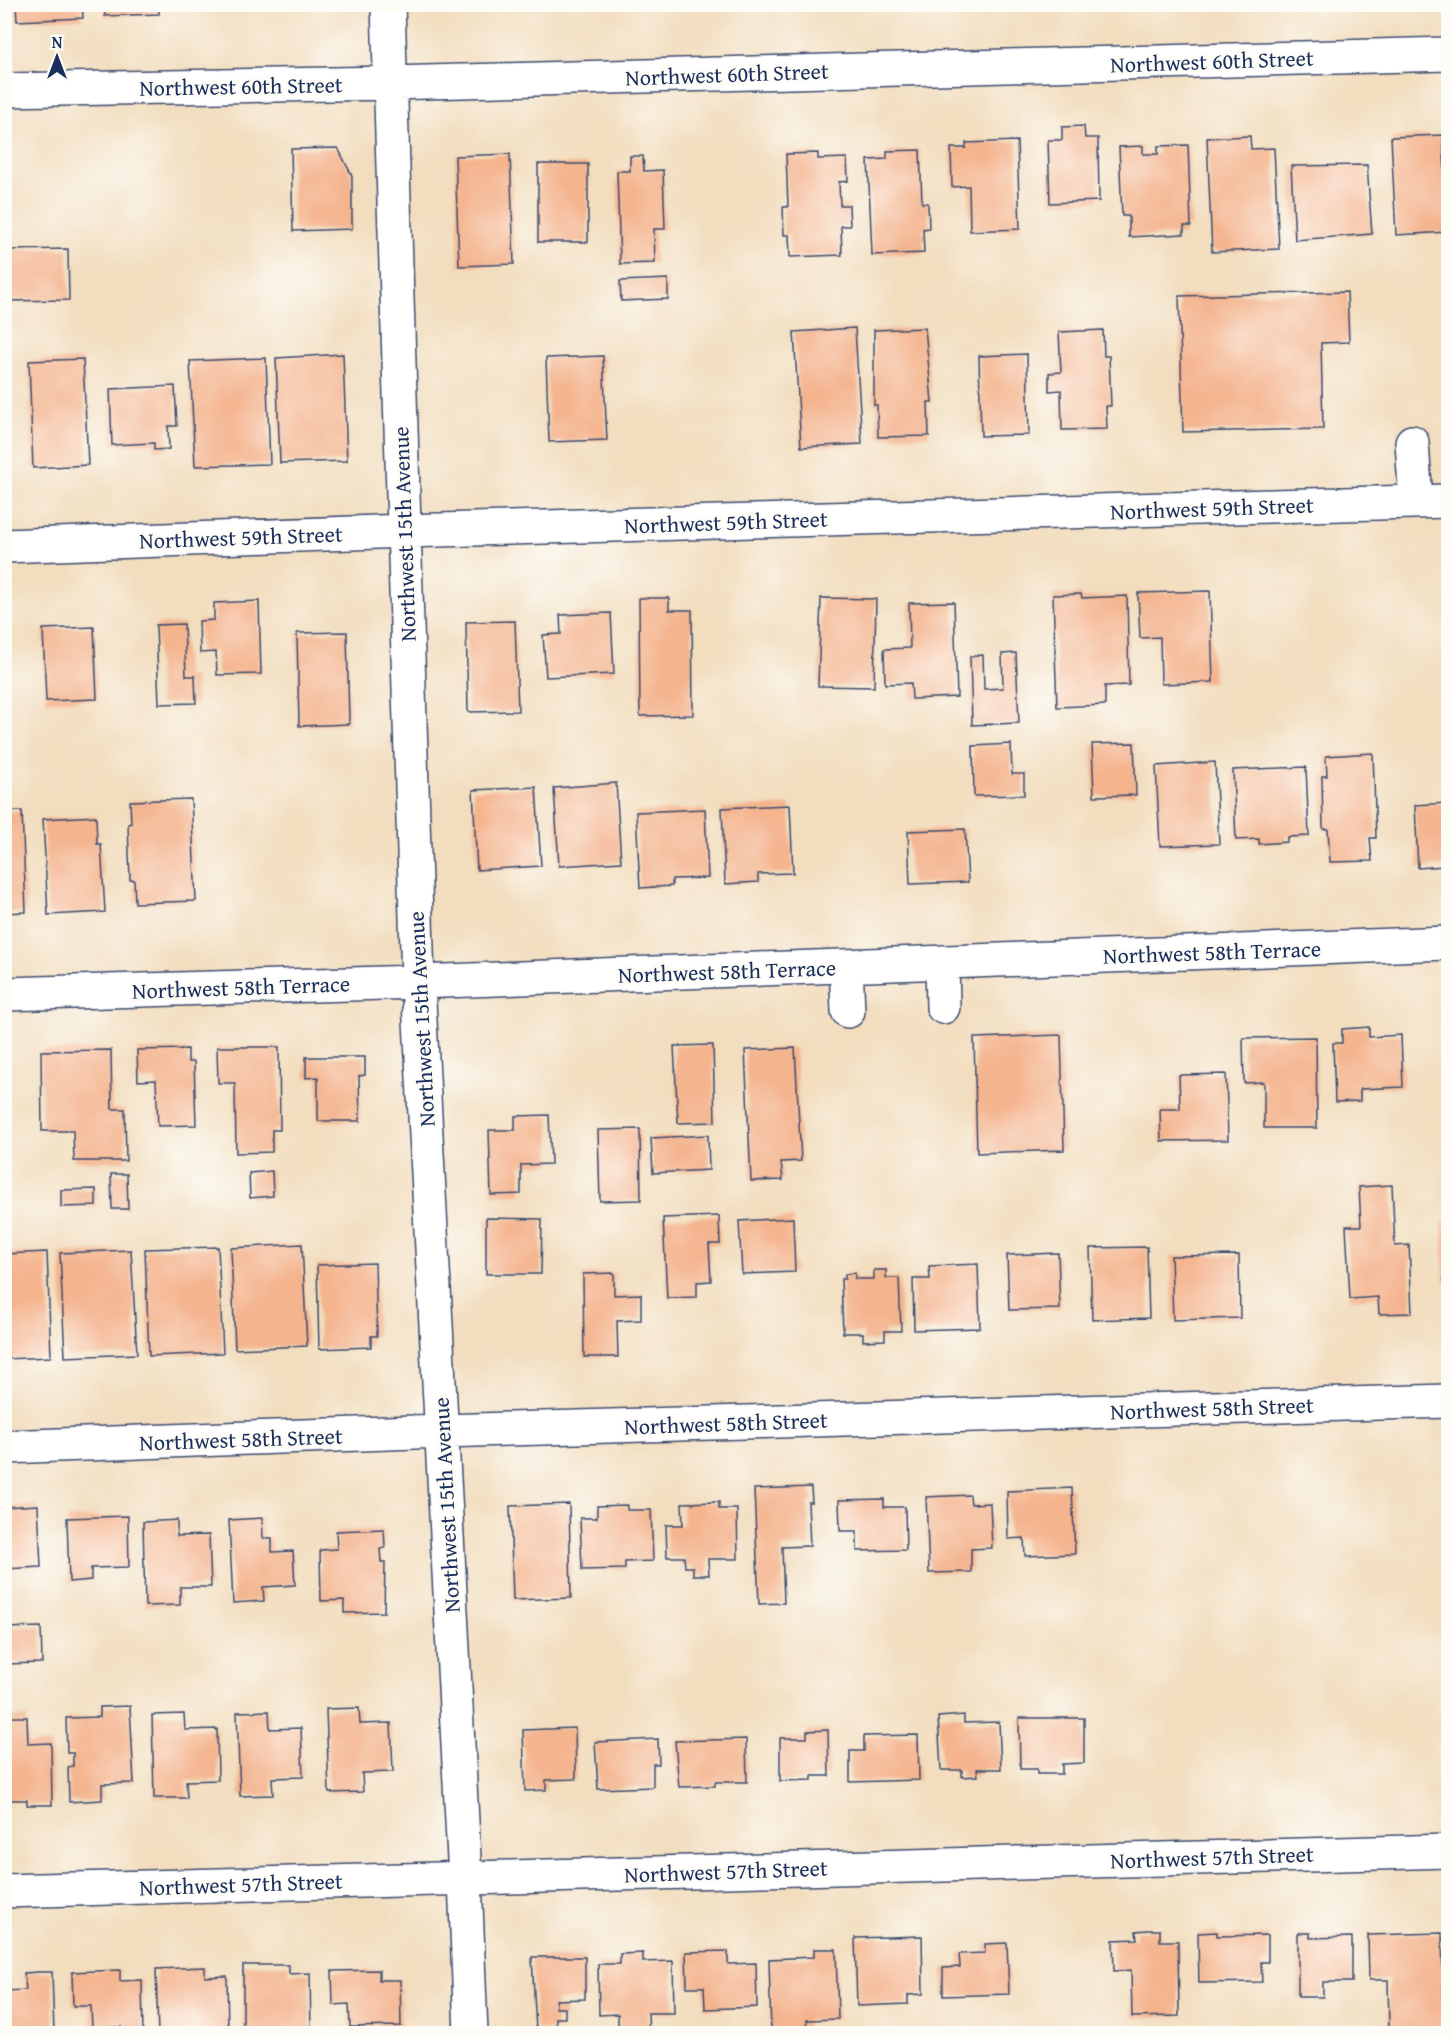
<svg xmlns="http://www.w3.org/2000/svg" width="1453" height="2038" font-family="'Gentium Book Plus',serif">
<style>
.building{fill:#f4b48e}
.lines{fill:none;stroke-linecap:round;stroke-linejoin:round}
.minor-casing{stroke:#3b496c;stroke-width:36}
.minor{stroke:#fff;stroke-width:33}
.labels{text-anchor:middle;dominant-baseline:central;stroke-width:6;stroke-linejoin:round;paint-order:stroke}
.street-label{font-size:22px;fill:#1b2f5e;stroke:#fdfcf7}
</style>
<rect width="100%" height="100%" fill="#fdfcf7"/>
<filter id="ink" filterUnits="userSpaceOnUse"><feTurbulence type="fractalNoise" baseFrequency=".0167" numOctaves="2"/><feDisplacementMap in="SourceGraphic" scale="12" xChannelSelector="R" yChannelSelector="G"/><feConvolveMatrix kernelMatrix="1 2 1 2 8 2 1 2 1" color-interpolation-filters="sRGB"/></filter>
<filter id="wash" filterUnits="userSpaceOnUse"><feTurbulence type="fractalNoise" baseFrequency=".008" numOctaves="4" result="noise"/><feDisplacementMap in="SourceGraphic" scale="24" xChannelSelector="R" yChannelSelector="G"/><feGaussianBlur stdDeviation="1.35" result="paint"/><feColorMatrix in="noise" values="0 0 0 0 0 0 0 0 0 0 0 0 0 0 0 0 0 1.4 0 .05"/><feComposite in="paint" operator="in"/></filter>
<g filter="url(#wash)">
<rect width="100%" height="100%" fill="#f2ddbe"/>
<g id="blocks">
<path class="building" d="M 16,4 L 82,4 L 83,18 L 17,21 Z
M 105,4 L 159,4 L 159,14 L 105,16 Z
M 440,4 L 502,4 L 502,7 L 440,9 Z
M 519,5 L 564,5 L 564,6 L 519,8 Z
M 1084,126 L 1085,138 L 1098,138 L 1099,201 L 1050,203 L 1048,140 L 1062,140 L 1062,127 Z
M 1443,135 L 1448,232 L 1396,235 L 1391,137 Z
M 1250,136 L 1251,149 L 1274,148 L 1279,249 L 1212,252 L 1207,138 Z
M 1017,141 L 1020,229 L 970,231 L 969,186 L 952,187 L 951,148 L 966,148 L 966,143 Z
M 1188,145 L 1191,226 L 1184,226 L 1184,234 L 1129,237 L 1129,216 L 1122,216 L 1119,147 L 1143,146 L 1143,154 L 1158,154 L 1158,146 Z
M 338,148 L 352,176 L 352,229 L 293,231 L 291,149 Z
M 920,150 L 922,203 L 928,203 L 929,228 L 923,229 L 924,253 L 872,255 L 868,160 L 887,159 L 887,151 Z
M 818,153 L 818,159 L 847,158 L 848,181 L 839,182 L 840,205 L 849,205 L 850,226 L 841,226 L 842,255 L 790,257 L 789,235 L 784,235 L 783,207 L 788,207 L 786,154 Z
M 510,154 L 514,264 L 459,266 L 455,156 Z
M 630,156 L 643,156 L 644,171 L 663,170 L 665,229 L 654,229 L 655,263 L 620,264 L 617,171 L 630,171 Z
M 538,164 L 588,164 L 588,242 L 538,242 Z
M 1367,165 L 1372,234 L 1295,240 L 1291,166 Z
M 68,249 L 69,300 L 4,301 L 4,250 Z
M 668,279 L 668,299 L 621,301 L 620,281 Z
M 1347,292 L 1349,342 L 1321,343 L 1323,429 L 1183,432 L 1179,296 Z
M 855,328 L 862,444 L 801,447 L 794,332 Z
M 925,328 L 932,402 L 928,402 L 929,436 L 878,437 L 877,405 L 874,405 L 874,330 Z
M 1103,330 L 1104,356 L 1109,356 L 1111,406 L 1106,406 L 1107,429 L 1062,430 L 1061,390 L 1049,391 L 1049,373 L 1061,372 L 1059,332 Z
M 343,354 L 347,461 L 280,463 L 276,358 Z
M 1027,354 L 1029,435 L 981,436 L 979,356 Z
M 603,356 L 607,440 L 549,442 L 546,358 Z
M 266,358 L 270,464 L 195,466 L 190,361 Z
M 83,359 L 88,465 L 33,468 L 29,361 Z
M 175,386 L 177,426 L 168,426 L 169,449 L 154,450 L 154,443 L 112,445 L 110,389 Z
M 1210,591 L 1213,682 L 1161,684 L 1160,637 L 1140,638 L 1138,593 Z
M 1081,594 L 1082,598 L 1127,596 L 1129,685 L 1105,686 L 1105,705 L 1057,707 L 1053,595 Z
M 639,598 L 669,598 L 669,610 L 692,610 L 693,715 L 640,716 Z
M 821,598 L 876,599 L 874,687 L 818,686 Z
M 259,601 L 261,674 L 217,675 L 216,652 L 200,653 L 199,621 L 214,620 L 214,603 Z
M 954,602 L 957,697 L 912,699 L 911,683 L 885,684 L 884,649 L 910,648 L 909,603 Z
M 611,613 L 614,674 L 546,677 L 543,635 L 561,634 L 560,615 Z
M 515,621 L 518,711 L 468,712 L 466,622 Z
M 184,624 L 186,676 L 195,676 L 196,703 L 159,704 L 156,625 Z
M 94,627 L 97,699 L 46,701 L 43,629 Z
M 347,632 L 349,724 L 299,726 L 297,633 Z
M 1016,653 L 1019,723 L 972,725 L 970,656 L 983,655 L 984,689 L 1003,688 L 1002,654 Z
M 1134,743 L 1136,795 L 1094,796 L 1092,744 Z
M 1011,744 L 1012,774 L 1024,774 L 1024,795 L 974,796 L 973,746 Z
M 1373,753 L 1376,838 L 1370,838 L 1372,861 L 1330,862 L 1328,829 L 1323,829 L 1322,776 L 1327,776 L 1326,756 Z
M 1215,762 L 1219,844 L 1160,846 L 1156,766 Z
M 1306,767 L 1309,836 L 1287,837 L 1287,842 L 1259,844 L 1259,839 L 1236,840 L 1233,770 Z
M 616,783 L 621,862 L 559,866 L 554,788 Z
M 536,787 L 541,866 L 477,870 L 473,790 Z
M 191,799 L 196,901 L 135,903 L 134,880 L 130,880 L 128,824 L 131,823 L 130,801 Z
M 1448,803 L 1448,857 L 1444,857 L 1444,866 L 1418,868 L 1415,805 Z
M 790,805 L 793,873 L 758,874 L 758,882 L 725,884 L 722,808 Z
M 705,809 L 708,878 L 672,879 L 672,886 L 640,888 L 636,812 Z
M 22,811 L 26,912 L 4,913 L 4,812 Z
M 96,816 L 97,844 L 101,844 L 105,912 L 48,915 L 43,819 Z
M 965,829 L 968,882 L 910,884 L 908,831 Z
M 1369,1027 L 1369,1037 L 1401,1035 L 1403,1087 L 1360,1089 L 1360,1101 L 1335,1102 L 1333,1043 L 1342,1043 L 1342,1029 Z
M 1061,1035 L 1064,1150 L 977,1153 L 974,1038 Z
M 1316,1037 L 1317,1128 L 1264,1128 L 1264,1082 L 1244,1083 L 1243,1038 Z
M 713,1045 L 715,1122 L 678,1123 L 674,1046 Z
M 217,1047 L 279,1047 L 280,1130 L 272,1130 L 272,1152 L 236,1153 L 235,1083 L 218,1083 Z
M 795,1048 L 801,1161 L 781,1162 L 783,1180 L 751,1181 L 745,1050 Z
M 188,1049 L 188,1062 L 194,1062 L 196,1125 L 158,1126 L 156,1080 L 138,1081 L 137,1050 Z
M 111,1050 L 112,1109 L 125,1109 L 126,1161 L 74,1161 L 73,1131 L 42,1131 L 41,1051 Z
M 306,1057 L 365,1057 L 365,1075 L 359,1076 L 360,1121 L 318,1121 L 318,1077 L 306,1078 Z
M 1226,1074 L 1228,1140 L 1161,1141 L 1160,1109 L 1180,1109 L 1179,1075 Z
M 549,1115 L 551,1164 L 521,1165 L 521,1194 L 491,1195 L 489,1130 L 515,1130 L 515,1116 Z
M 640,1129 L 641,1200 L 600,1201 L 598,1130 Z
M 708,1135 L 709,1170 L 653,1173 L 651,1138 Z
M 272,1171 L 273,1196 L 250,1198 L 249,1173 Z
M 111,1174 L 127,1174 L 128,1209 L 112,1209 Z
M 1392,1185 L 1395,1246 L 1409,1245 L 1412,1313 L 1379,1314 L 1378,1297 L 1350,1299 L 1346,1226 L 1361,1226 L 1359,1187 Z
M 96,1189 L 96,1206 L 61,1207 L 61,1190 Z
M 719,1216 L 720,1244 L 709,1244 L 711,1281 L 697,1282 L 697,1297 L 667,1298 L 663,1218 Z
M 486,1218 L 542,1219 L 541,1274 L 486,1274 Z
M 793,1218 L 795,1272 L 742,1274 L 739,1221 Z
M 1442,1222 L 1448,1222 L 1448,1281 L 1444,1281 Z
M 302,1244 L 307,1346 L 235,1349 L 231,1248 Z
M 218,1247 L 223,1353 L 149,1356 L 145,1249 Z
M 1147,1247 L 1149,1318 L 1092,1320 L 1090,1248 Z
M 131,1250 L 137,1354 L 65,1357 L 60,1253 Z
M 47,1252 L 51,1357 L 4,1359 L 4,1254 Z
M 1058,1253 L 1060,1309 L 1009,1310 L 1007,1255 Z
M 1239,1255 L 1240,1318 L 1173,1320 L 1171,1256 Z
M 375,1263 L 377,1336 L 371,1336 L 371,1347 L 319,1349 L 317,1265 Z
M 978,1264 L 980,1328 L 914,1330 L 913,1279 L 930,1279 L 929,1266 Z
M 874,1270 L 886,1270 L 886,1278 L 899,1278 L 901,1331 L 885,1331 L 885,1340 L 863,1341 L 863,1333 L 843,1333 L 841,1279 L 845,1279 L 845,1274 L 855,1273 L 855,1279 L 874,1279 Z
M 614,1273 L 614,1295 L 641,1294 L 641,1320 L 617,1321 L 618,1357 L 584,1357 L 583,1274 Z
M 811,1487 L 812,1502 L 808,1502 L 810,1546 L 782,1547 L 784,1603 L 759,1604 L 754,1489 Z
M 1072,1488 L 1075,1554 L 1025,1556 L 1024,1538 L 1008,1539 L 1007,1491 Z
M 970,1495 L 971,1504 L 990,1503 L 992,1548 L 971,1549 L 971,1572 L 929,1573 L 926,1497 Z
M 884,1499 L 884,1507 L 905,1507 L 906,1550 L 857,1551 L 857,1531 L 840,1531 L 839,1500 Z
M 719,1502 L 719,1509 L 737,1509 L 738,1559 L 708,1559 L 709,1575 L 693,1575 L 693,1567 L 685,1567 L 684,1557 L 667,1557 L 666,1525 L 683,1525 L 682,1503 Z
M 569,1504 L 571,1598 L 513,1600 L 510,1506 Z
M 38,1505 L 41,1567 L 4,1569 L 4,1507 Z
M 627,1505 L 627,1510 L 651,1510 L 653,1561 L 625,1562 L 625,1569 L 582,1570 L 580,1518 L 597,1518 L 597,1506 Z
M 128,1516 L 129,1567 L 91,1568 L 91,1580 L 69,1582 L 67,1518 Z
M 262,1518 L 263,1538 L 272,1538 L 272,1552 L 293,1551 L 295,1585 L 263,1587 L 264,1601 L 233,1603 L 229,1520 Z
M 177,1520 L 177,1536 L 209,1535 L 211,1587 L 180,1587 L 180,1605 L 145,1606 L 143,1522 Z
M 384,1529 L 385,1548 L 380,1549 L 381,1562 L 385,1562 L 384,1612 L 344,1613 L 344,1600 L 321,1601 L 320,1550 L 337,1549 L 336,1531 Z
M 41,1627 L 42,1663 L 4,1664 L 4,1628 Z
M 130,1706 L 134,1783 L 102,1784 L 102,1800 L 69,1802 L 68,1767 L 73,1766 L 73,1753 L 67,1753 L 66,1718 L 100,1717 L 100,1707 Z
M 359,1708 L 360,1724 L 391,1723 L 393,1772 L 362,1773 L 363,1792 L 329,1793 L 326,1709 Z
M 269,1711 L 270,1729 L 301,1728 L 303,1777 L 272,1778 L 273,1795 L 240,1796 L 237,1712 Z
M 184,1714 L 185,1730 L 217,1729 L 218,1780 L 186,1781 L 187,1798 L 154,1798 L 152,1715 Z
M 964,1715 L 964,1723 L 999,1722 L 1001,1769 L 977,1769 L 978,1776 L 962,1777 L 962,1770 L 941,1770 L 938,1717 Z
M 5,1717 L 27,1717 L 28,1744 L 51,1743 L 52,1805 L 27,1805 L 27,1800 L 5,1800 Z
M 1019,1718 L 1084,1718 L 1084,1763 L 1062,1764 L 1062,1774 L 1037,1774 L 1037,1769 L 1020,1769 Z
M 575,1728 L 576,1779 L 546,1780 L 546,1790 L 525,1791 L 523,1730 Z
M 828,1730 L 829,1776 L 812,1776 L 812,1780 L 780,1781 L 780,1738 L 807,1738 L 807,1731 Z
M 918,1735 L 919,1780 L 850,1782 L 850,1751 L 864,1751 L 864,1736 Z
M 658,1739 L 659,1764 L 653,1764 L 653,1787 L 598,1789 L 595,1742 Z
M 746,1739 L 747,1782 L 715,1782 L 715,1786 L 679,1787 L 675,1741 Z
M 1148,1930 L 1160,1930 L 1160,1941 L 1178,1941 L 1179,2016 L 1132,2017 L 1131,1970 L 1114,1971 L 1113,1940 L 1137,1939 L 1136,1931 Z
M 1217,1932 L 1217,1936 L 1268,1935 L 1268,1962 L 1261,1962 L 1262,1982 L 1199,1983 L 1198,1933 Z
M 1298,1933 L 1310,1933 L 1310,1938 L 1352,1937 L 1352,1982 L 1323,1982 L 1323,1997 L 1298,1997 Z
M 1442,1933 L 1444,2029 L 1389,2030 L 1388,1980 L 1369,1980 L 1368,1935 Z
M 922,1936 L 923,1994 L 908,1995 L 908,2004 L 857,2006 L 855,1938 Z
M 1007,1943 L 1009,1994 L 943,1996 L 943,1968 L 960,1967 L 959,1954 L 985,1953 L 985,1944 Z
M 814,1949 L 836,1949 L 838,2019 L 807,2020 L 807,2034 L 771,2034 L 769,1959 L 814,1957 Z
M 728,1951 L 728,1964 L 756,1963 L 757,2007 L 705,2009 L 704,1987 L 687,1987 L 686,1952 Z
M 643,1953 L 643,1962 L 673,1961 L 674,2013 L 648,2013 L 649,2034 L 618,2034 L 618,2014 L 599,2015 L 598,1964 L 620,1964 L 620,1954 Z
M 532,1957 L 585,1957 L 585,1999 L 556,2000 L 556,2008 L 565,2008 L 565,2018 L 556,2018 L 556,2030 L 536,2030 Z
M 243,1965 L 289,1965 L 289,1974 L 310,1973 L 311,2034 L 243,2034 Z
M 205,1967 L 205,1977 L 227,1976 L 228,2034 L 158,2034 L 156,1969 Z
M 120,1970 L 120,1981 L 142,1980 L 143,2034 L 121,2034 L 121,2027 L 92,2028 L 91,2006 L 73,2006 L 72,1972 Z
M 379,1970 L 379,1980 L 400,1980 L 401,2026 L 350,2027 L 349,2004 L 333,2005 L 332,1971 Z
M 38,1972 L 52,1972 L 54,2034 L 4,2034 L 4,1991 L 26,1990 L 24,1973 Z"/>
</g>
</g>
<g filter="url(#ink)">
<use href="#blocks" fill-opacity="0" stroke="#3b496c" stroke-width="1.5"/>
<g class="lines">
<g class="minor-casing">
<path id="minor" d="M 388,4 L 418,982 L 465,1878 L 471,2034
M 4,90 L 390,83 L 1448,54
M 1412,442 L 1416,502
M 4,546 L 404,531 L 1448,501
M 942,962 L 943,1007
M 846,966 L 848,1011
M 4,994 L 418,982 L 1448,943
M 4,1447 L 442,1431 L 1448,1401
M 4,1891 L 1448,1851"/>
</g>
<use href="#minor" class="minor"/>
</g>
</g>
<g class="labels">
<g class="street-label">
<text transform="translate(1212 61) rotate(-2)">Northwest 60th Street</text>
<text transform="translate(727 74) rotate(-2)">Northwest 60th Street</text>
<text transform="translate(241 86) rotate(-1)">Northwest 60th Street</text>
<text transform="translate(1212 508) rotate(-2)">Northwest 59th Street</text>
<text transform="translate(726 522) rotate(-2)">Northwest 59th Street</text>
<text transform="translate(404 534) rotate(-92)">Northwest 15th Avenue</text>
<text transform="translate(241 537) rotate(-2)">Northwest 59th Street</text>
<text transform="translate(1212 952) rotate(-2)">Northwest 58th Terrace</text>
<text transform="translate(727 971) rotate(-2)">Northwest 58th Terrace</text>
<text transform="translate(241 987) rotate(-2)">Northwest 58th Terrace</text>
<text transform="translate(421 1019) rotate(-93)">Northwest 15th Avenue</text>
<text transform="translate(1212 1408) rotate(-2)">Northwest 58th Street</text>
<text transform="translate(726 1423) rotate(-2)">Northwest 58th Street</text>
<text transform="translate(241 1439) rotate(-2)">Northwest 58th Street</text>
<text transform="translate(446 1505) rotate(-93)">Northwest 15th Avenue</text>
<text transform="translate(1212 1857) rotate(-2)">Northwest 57th Street</text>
<text transform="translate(726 1871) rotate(-2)">Northwest 57th Street</text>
<text transform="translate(241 1884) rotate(-2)">Northwest 57th Street</text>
</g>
</g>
<rect width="1453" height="2038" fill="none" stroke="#fdfcf7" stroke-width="24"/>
<g transform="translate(57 57)" stroke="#fdfcf7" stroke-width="4.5" paint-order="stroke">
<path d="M0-4.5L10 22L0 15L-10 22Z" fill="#1b2f5e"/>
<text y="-9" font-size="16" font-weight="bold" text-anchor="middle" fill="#1b2f5e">N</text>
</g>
</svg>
